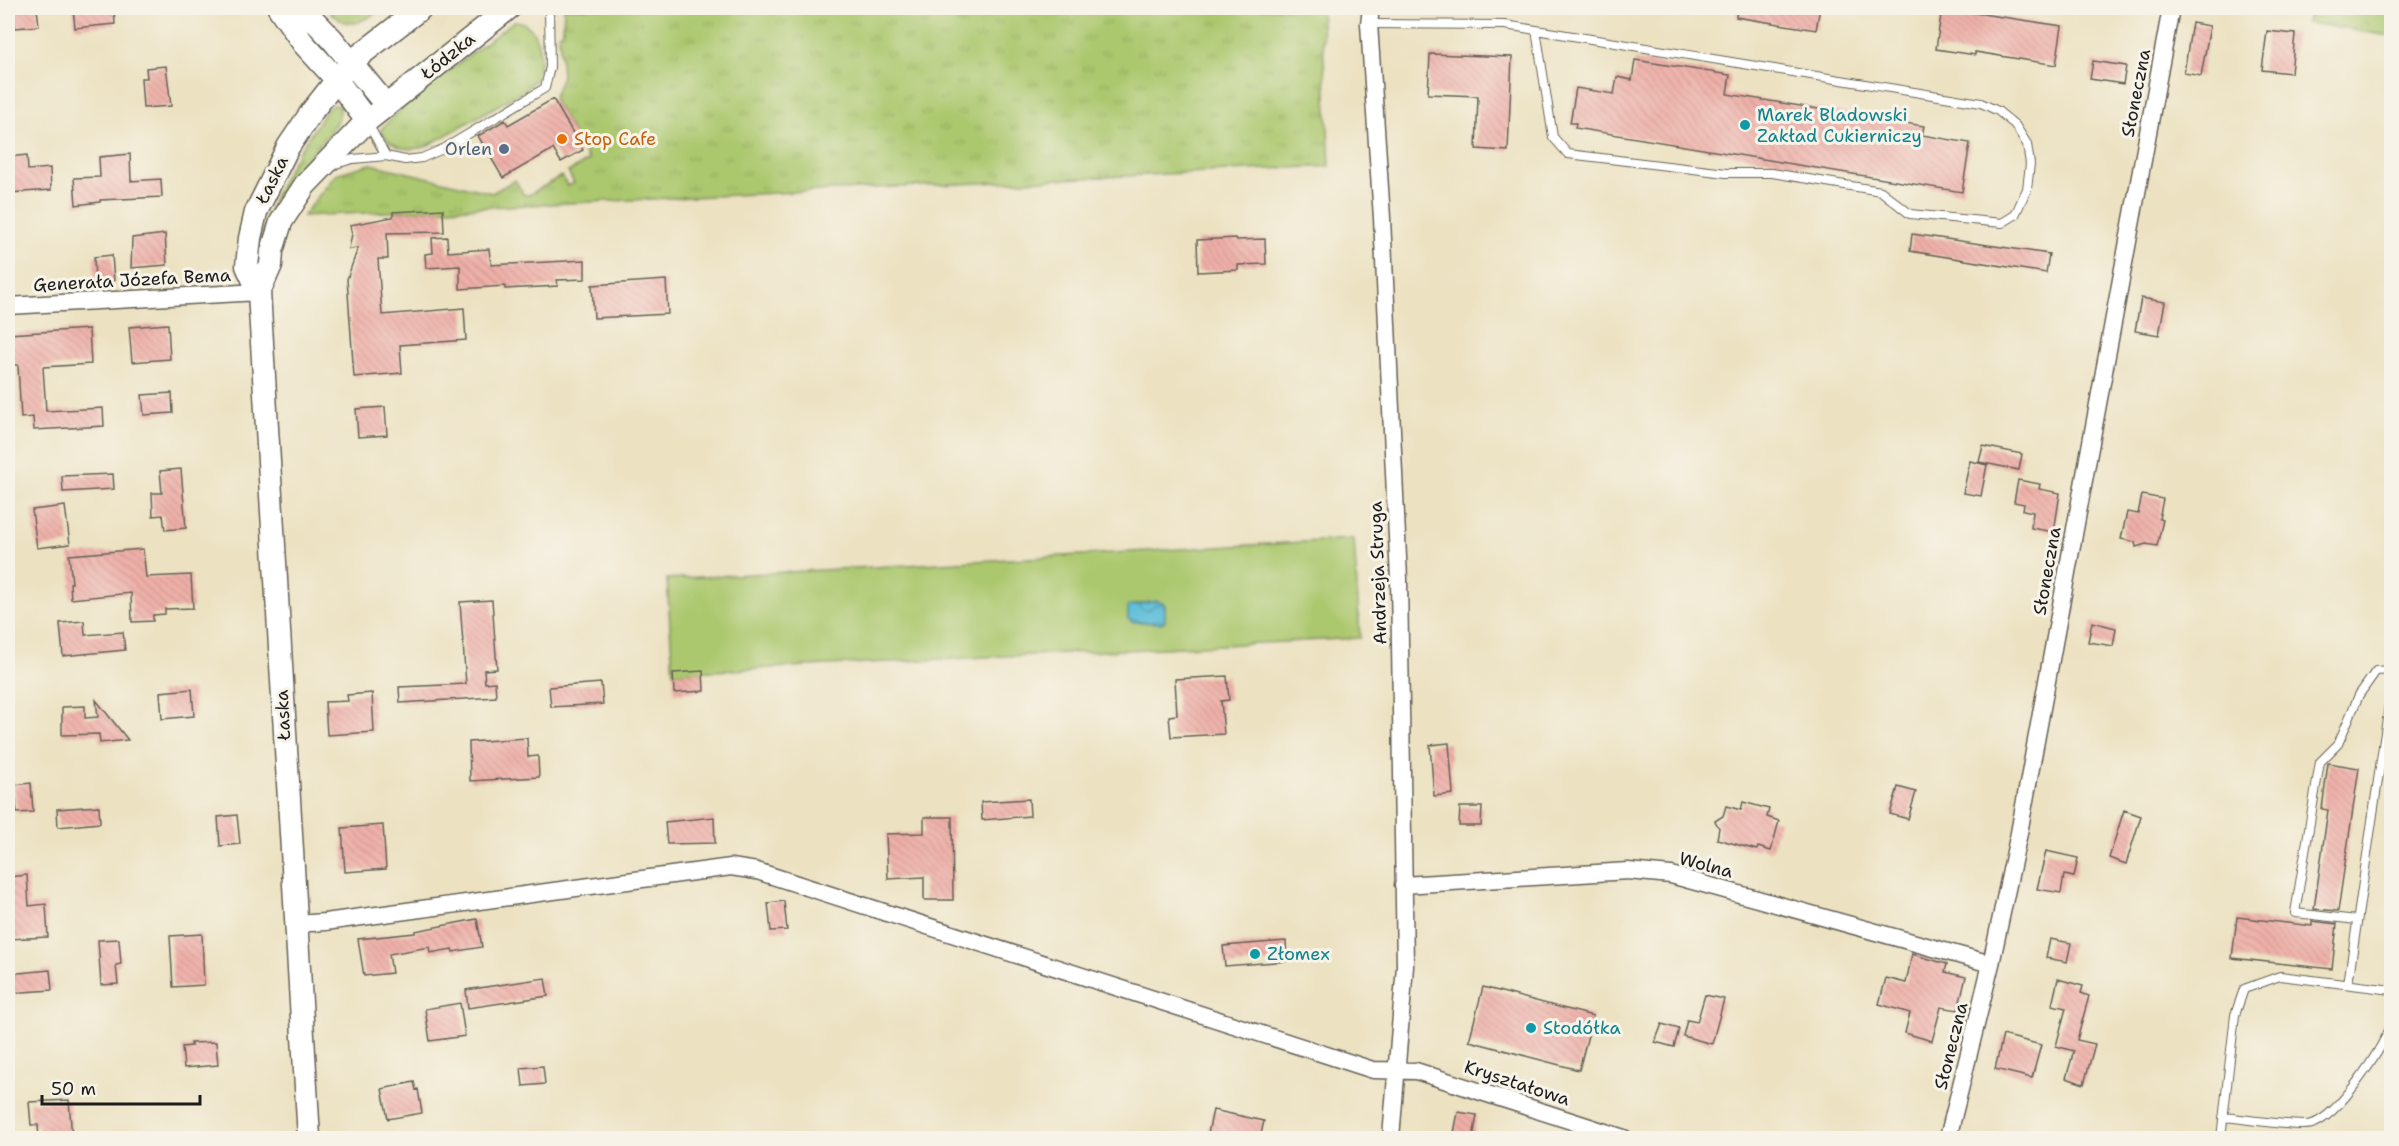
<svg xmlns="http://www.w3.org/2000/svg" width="2399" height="1146" font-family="'Shantell Sans',sans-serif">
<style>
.grass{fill:url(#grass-tufts);stroke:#647245;stroke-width:1.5}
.garden{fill:#acc86e;stroke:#647245;stroke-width:1.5}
.water{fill:url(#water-waves);stroke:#3b6c7a;stroke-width:1.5}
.building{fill:url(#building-back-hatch)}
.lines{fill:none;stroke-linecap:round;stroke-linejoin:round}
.lane-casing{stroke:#656156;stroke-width:10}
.street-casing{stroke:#656156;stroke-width:19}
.secondary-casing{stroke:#656156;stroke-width:25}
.lane{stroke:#fff;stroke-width:8}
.street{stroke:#fff;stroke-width:16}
.secondary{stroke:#fff;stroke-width:22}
.culture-dot{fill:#0f9aa8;stroke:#f7f3e8;stroke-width:2}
.food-dot{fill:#e8710a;stroke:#f7f3e8;stroke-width:2}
.service-dot{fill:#5c6f8a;stroke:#f7f3e8;stroke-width:2}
.labels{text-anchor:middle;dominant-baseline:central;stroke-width:6;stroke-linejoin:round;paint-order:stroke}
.street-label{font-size:18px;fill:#1c1c1c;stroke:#f7f3e8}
.culture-label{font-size:18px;fill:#0d838f;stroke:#f7f3e8;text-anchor:start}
.food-label{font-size:18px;fill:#c56008;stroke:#f7f3e8;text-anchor:start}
.service-label{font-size:18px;fill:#4e5e75;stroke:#f7f3e8;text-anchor:end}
</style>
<defs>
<pattern id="grass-tufts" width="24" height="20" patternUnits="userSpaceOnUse" patternTransform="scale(1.5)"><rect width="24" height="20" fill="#acc86e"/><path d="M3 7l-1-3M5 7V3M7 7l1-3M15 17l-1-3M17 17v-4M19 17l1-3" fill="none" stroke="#93ab5f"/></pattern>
<pattern id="water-waves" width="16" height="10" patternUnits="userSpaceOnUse" patternTransform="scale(1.5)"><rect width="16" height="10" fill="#5abdd8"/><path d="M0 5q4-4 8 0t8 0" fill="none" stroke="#4a99ae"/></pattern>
<pattern id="building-back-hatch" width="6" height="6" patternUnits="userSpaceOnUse" patternTransform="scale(1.5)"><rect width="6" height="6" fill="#efb0a9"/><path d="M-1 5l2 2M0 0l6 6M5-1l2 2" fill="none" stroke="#cc9791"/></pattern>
</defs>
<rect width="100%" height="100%" fill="#f7f3e8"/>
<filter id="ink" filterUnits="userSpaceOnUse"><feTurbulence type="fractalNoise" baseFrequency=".0167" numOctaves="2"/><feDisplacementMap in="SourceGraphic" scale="12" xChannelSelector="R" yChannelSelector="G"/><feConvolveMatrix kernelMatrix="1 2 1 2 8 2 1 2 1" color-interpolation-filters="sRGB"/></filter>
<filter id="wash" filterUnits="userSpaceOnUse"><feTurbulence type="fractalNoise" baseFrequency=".008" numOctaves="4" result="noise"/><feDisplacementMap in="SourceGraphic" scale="24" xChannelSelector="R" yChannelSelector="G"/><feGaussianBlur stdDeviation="1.35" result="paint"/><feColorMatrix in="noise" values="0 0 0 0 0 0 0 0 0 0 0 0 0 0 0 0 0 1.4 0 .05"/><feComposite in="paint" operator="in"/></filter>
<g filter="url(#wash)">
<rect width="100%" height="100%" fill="#ece2c2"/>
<path class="grass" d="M 326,8 L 383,8 C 361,24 347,32 326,8 Z
M 564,8 L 1321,8 L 1330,166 L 303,216 L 336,174 L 371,164 L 492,193 L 515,180 L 524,195 L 529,195 L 561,176 L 568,186 L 574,183 L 568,172 L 589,160 L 553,99 L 562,76 L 559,34 L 563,32 Z
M 2310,8 L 2391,8 L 2391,36 L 2307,23 Z
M 514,21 C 540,21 545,62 535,80 C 533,83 528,87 525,90 L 425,147 C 404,152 391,147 380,130 L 406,104 Z
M 332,105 L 340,106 C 343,123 319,144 309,156 C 283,189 269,225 259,265 C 260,217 283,174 310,135 C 317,125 323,113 332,105 Z"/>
<path class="garden" d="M 1354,539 L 1360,638 L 673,673 L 667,579 Z"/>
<path class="water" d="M 1157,601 L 1165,604 L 1165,621 L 1161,623 L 1132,622 L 1128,619 L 1128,606 Z"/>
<g id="blocks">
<path class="building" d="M 13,8 L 37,8 L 39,26 L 15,28 Z
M 91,8 L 114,8 L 115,24 L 75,28 L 73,9 Z
M 1737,8 L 1820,8 L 1816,30 L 1736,17 Z
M 1942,8 L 2062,26 L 2056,65 L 1975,52 L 1975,55 L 1936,49 Z
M 2192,23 L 2210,26 L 2201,76 L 2184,73 Z
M 2267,31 L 2295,34 L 2291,73 L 2262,70 Z
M 1430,54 L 1512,57 L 1508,151 L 1476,149 L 1478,96 L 1428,94 Z
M 1635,60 L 1730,75 L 1727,94 L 1924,126 L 1922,135 L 1970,143 L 1962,192 L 1575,128 L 1576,123 L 1570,123 L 1576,88 L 1614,94 L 1617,77 L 1632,80 Z
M 2093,61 L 2126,66 L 2123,84 L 2090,79 Z
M 166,66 L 171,106 L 143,108 L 141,78 L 147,78 L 146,68 Z
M 553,99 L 583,150 L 561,162 L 553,149 L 503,178 L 478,136 L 505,120 L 508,125 Z
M 130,154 L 131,181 L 161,179 L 162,197 L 100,200 L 100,202 L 76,205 L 74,178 L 100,177 L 99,157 Z
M 27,155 L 28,170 L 50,168 L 51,190 L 9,193 L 8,157 Z
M 443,209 L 444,232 L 387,233 L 388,259 L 378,259 L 382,315 L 464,308 L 466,340 L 400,345 L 402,373 L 354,377 L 347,279 L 358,248 L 349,249 L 352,234 L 350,225 L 393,217 L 393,212 Z
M 165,234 L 167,265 L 131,268 L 132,238 Z
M 1912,234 L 2049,254 L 2046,273 L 1910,251 Z
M 447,237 L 448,252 L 489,249 L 491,265 L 585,260 L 585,279 L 557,280 L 558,286 L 505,289 L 505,286 L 460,289 L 460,266 L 426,268 L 425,254 L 433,253 L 432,238 Z
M 1236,238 L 1237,240 L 1265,239 L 1266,264 L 1238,265 L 1238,270 L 1198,272 L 1197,240 Z
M 112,255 L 114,281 L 95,282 L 94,257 Z
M 666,280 L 668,314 L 594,318 L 592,285 Z
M 2141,298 L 2165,302 L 2159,335 L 2135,331 Z
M 168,324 L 170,359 L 132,362 L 129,327 Z
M 89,329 L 91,364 L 43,367 L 46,411 L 103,408 L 104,426 L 34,430 L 33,417 L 21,418 L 18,365 L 8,365 L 8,334 Z
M 172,393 L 173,413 L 144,415 L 142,395 Z
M 385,407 L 387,435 L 358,437 L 356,409 Z
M 1983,446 L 2022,454 L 2019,470 L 1979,462 Z
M 1970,461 L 1987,465 L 1981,496 L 1963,493 Z
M 181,469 L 186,528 L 165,530 L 163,515 L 153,516 L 152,493 L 162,493 L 160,471 Z
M 113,474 L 114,489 L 63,492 L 62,476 Z
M 2018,480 L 2040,484 L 2039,489 L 2060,493 L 2054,532 L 2031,528 L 2033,512 L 2023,510 L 2024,504 L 2014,502 Z
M 2142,495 L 2163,499 L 2159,519 L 2163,520 L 2157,546 L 2146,544 L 2136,547 L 2135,542 L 2121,539 L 2127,512 L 2138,514 Z
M 65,506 L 70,544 L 37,548 L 32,510 Z
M 143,549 L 146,577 L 191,575 L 193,608 L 165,609 L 165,614 L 153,615 L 153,621 L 132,622 L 131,593 L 71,599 L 70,583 L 72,583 L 69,555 Z
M 492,600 L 497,669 L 484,670 L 485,683 L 495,682 L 496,697 L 400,703 L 399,687 L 466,684 L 460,602 Z
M 84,621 L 85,635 L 123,632 L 125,650 L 63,656 L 60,623 Z
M 2092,622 L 2116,628 L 2113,646 L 2088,642 Z
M 703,671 L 704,691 L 674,693 L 673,673 Z
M 1227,676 L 1229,700 L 1221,701 L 1224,734 L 1171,737 L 1169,716 L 1177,715 L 1175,679 Z
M 601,683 L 603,704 L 551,707 L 549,687 Z
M 192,689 L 194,716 L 162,719 L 160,692 Z
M 372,693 L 374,732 L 327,735 L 325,702 L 348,701 L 347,695 Z
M 96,700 L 128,740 L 100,743 L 99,734 L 62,735 L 62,707 L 85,706 L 85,718 L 98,717 Z
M 527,738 L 528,757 L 538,756 L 539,777 L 470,781 L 469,742 Z
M 1449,743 L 1453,794 L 1434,796 L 1430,745 Z
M 2328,763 L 2359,768 L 2338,911 L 2314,909 L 2328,810 L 2322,809 Z
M 31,783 L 33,812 L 17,813 L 14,785 Z
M 1898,787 L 1916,792 L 1908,819 L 1890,814 Z
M 1029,799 L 1030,816 L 982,820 L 981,802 Z
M 1743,802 L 1769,809 L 1767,817 L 1779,821 L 1771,851 L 1758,847 L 1757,850 L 1717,839 L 1719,828 L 1715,821 L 1723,816 L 1726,806 L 1741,810 Z
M 99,806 L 100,823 L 58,827 L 57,809 Z
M 1460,807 L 1482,807 L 1481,826 L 1459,826 Z
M 2124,810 L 2141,816 L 2126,864 L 2109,858 Z
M 237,815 L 240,844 L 220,846 L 218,817 Z
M 714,817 L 715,843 L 667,844 L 665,822 Z
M 924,817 L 952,817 L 953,900 L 924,900 L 924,877 L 888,879 L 886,834 L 924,833 Z
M 383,825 L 386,869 L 345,872 L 342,828 Z
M 2046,851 L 2078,858 L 2074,877 L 2064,875 L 2061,893 L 2037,889 Z
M 27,875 L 29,906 L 46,904 L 48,937 L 8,939 L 8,877 Z
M 784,901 L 787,930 L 771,931 L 768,903 Z
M 2237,917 L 2312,926 L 2312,921 L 2337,924 L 2332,969 L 2232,958 Z
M 477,919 L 482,947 L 453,952 L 452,949 L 430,953 L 429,947 L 389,954 L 392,973 L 364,976 L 358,939 L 415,933 L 415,931 Z
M 202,934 L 204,985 L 173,987 L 170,936 Z
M 119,939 L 121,964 L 116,965 L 118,984 L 101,985 L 98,940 Z
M 2050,939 L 2071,943 L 2067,962 L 2046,958 Z
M 1286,941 L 1287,961 L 1225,966 L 1223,946 Z
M 1912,954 L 1947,964 L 1945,972 L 1966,977 L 1958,1010 L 1941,1007 L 1932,1041 L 1905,1033 L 1910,1013 L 1879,1004 L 1886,978 L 1906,983 Z
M 50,970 L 52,990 L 8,993 L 8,974 Z
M 545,978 L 548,996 L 468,1008 L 466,990 Z
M 2058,979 L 2083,986 L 2081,993 L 2089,996 L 2077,1040 L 2095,1044 L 2084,1084 L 2066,1078 L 2074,1051 L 2056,1046 L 2066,1008 L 2052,1005 Z
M 1483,987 L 1593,1016 L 1579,1070 L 1469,1041 Z
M 1705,995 L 1724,999 L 1712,1044 L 1683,1036 L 1687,1020 L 1697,1022 Z
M 460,1003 L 465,1036 L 430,1041 L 425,1009 Z
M 1662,1024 L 1679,1029 L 1674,1047 L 1655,1042 Z
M 2003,1035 L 2041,1045 L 2032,1078 L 1995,1069 Z
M 216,1042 L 218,1065 L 184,1068 L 182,1047 L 191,1046 L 191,1043 Z
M 543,1066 L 545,1084 L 523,1086 L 521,1068 Z
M 414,1082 L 416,1090 L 418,1089 L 422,1113 L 388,1119 L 382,1089 Z
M 69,1100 L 72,1138 L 39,1138 L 38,1125 L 31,1125 L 29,1102 Z
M 1213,1110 L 1264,1121 L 1260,1138 L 1207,1138 Z
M 1458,1112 L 1477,1115 L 1473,1138 L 1453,1138 Z"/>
</g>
</g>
<g filter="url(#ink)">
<use href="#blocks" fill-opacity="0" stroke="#656156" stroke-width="1.5"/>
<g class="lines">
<g class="lane-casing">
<path id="lane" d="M 1369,24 L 1505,25 L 1536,30 L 1981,103 L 1998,111 L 2015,125 L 2027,144 L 2030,164 L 2027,189 L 2015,215 L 2002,223 L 1910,214 L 1881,191 L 1772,173 L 1726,173 L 1568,154 L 1553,137 L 1536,30
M 367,122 L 386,156
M 332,165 L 353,159 L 386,156 L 405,160 L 422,158 L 445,148 L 545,88 L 550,67 L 549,8
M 2357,920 L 2295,913 L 2320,762 L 2338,744 L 2359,695 L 2376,671 L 2392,670
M 2348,984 L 2392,685
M 2223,1117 C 2239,1118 2301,1128 2312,1124 C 2339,1116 2381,1050 2392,1024
M 2221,1138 L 2235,1015 L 2244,989 L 2280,976 L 2392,990"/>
</g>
<g class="street-casing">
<path id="street" d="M 1371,8 L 1369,24 L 1382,218 L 1399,579 L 1405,966 L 1391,1138
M 8,306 L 259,292
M 1403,885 L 1628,871 L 1671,875 L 1991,964
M 296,924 L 325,922 L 731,867 L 757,871 L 1373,1070 L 1416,1071 L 1624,1138
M 1948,1138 L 1991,964 L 2019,833 L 2171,8"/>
</g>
<g class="secondary-casing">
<path id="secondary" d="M 279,8 L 303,43 L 336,79 L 367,121
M 302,8 L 332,39 L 386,105
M 259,292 L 271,265 L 272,251 L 281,222 L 305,185 L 367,121 L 509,8
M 309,1138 L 259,292 L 247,266 L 250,238 L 256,212 L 288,147 L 313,110 L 351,62 L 421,8"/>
</g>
<use href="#lane" class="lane"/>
<use href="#street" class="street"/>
<use href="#secondary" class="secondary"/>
</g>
</g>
<g class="culture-dot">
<circle cx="1745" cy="125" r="6"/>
<circle cx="1255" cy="954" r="6"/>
<circle cx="1531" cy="1028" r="6"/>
</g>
<circle class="food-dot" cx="562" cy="139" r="6"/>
<circle class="service-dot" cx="504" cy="149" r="6"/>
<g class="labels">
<g class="street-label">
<text transform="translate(448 56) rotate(-39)">Łódzka</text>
<text transform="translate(2136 93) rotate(-79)">Słoneczna</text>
<text transform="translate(272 180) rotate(-64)">Łaska</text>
<text transform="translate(132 280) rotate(-3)">Generała Józefa Bema</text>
<text transform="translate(2047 571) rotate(-80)">Słoneczna</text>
<text transform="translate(1378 573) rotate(-92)">Andrzeja Struga</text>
<text transform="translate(283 715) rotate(-93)">Łaska</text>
<text transform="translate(1706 865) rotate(15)">Wolna</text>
<text transform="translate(1951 1046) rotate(-76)">Słoneczna</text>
<text transform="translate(1517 1083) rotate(18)">Kryształowa</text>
</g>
<g class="culture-label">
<text x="1757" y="115">Marek Bladowski<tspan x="1757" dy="21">Zakład Cukierniczy</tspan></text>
<text x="1267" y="954">Złomex</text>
<text x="1543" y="1028">Stodółka</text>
</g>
<g class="food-label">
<text x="574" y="139">Stop Cafe</text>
</g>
<g class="service-label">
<text x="492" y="149">Orlen</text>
</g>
</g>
<rect width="2399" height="1146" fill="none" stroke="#f7f3e8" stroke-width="30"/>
<path d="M42 1095v9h158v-9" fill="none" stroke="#1c1c1c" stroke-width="3"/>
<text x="51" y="1095" font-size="18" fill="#1c1c1c" stroke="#f7f3e8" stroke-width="4.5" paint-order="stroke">50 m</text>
</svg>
